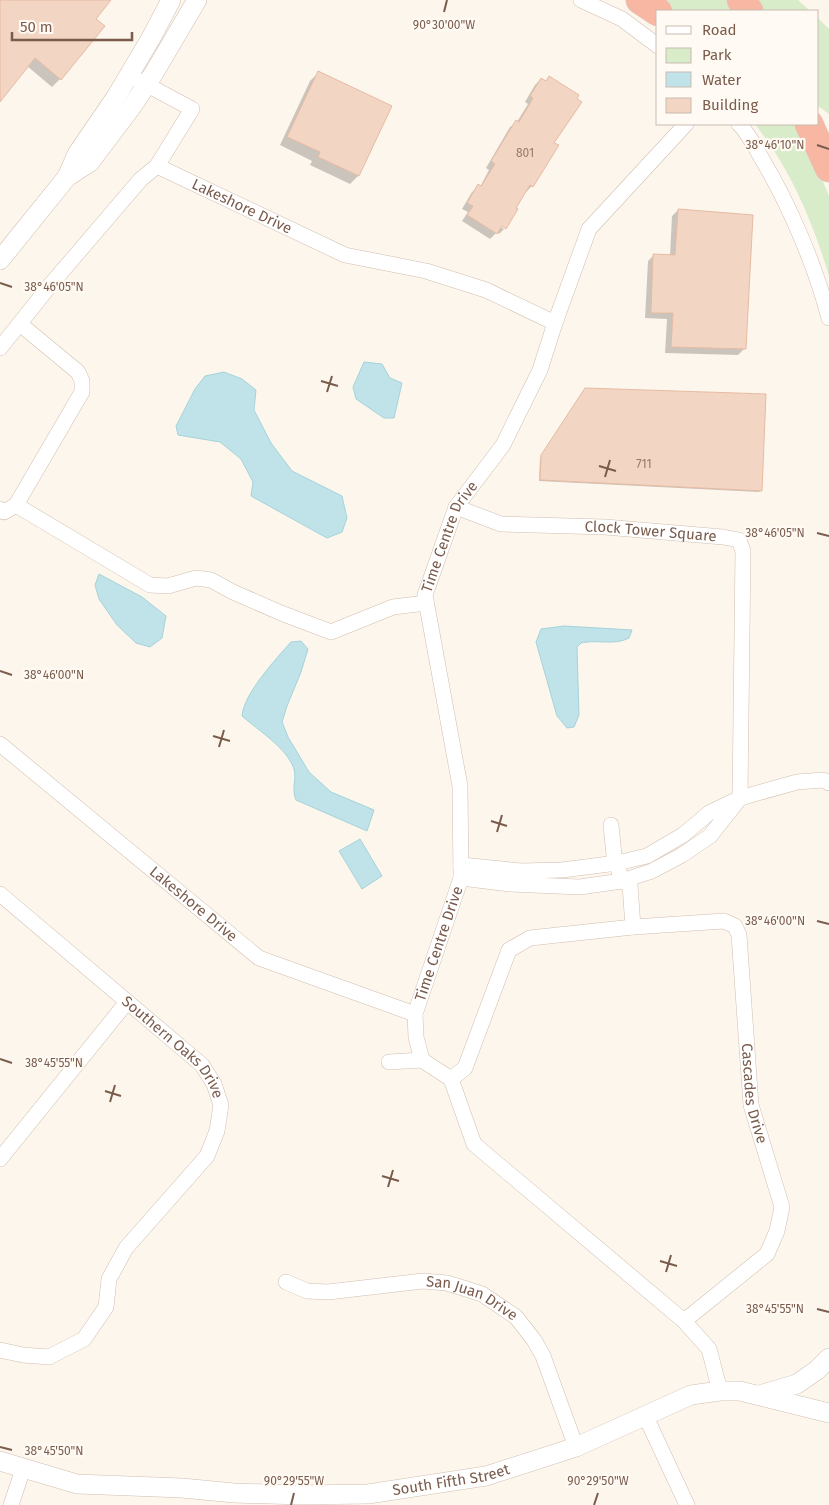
<svg xmlns="http://www.w3.org/2000/svg" width="829" height="1505" font-family="'Fira Sans',sans-serif">
<style>
.green{fill:#d8ecc9}
.water{fill:#bfe3e8;stroke:#a5d3da}
.shadow{fill:#0003}
.building{fill:#f3d5c3;stroke:#e6bba3}
.lines{fill:none;stroke-linecap:round;stroke-linejoin:round}
.minor-casing{stroke:#d1beb0;stroke-width:16}
.tertiary-casing{stroke:#d1beb0;stroke-width:20}
.motorway-casing{stroke:#dad1cd;stroke-width:29}
.minor{stroke:#fff;stroke-width:15}
.tertiary{stroke:#fff;stroke-width:19}
.motorway{stroke:#f7b7a3;stroke-width:28}
.ticks{fill:none;stroke:#7a5c4d;stroke-width:2}
.labels{text-anchor:middle;dominant-baseline:central;stroke-width:4.5;stroke-linejoin:round;paint-order:stroke}
.number-label{font-size:12px;fill:#987a6a}
.street-label{font-size:15px;fill:#7a5c4d;stroke:#fffaf3}
.ticks-label{font-size:12px;text-anchor:middle;fill:#7a5c4d;stroke:#fffaf3;stroke-width:4.5;stroke-linejoin:round;paint-order:stroke}
</style>
<rect width="100%" height="100%" fill="#fdf6ec"/>
<path class="green" d="M 658,0 L 733,0 L 740,11 L 674,11 Z
M 752,0 L 798,0 L 810,11 L 759,11 Z
M 818,18 L 829,29 L 829,114 L 818,106 Z
M 755,124 L 799,124 L 829,196 L 829,276 C 813,222 790,168 755,124 Z"/>
<path class="water" d="M 364,362 L 382,364 L 390,378 L 402,383 L 394,418 L 384,418 L 356,399 L 353,387 Z
M 224,372 L 242,379 L 256,390 L 254,410 L 271,443 L 292,471 L 342,496 L 347,518 L 342,532 L 327,538 L 251,496 L 253,482 L 241,459 L 220,442 L 178,435 L 176,426 L 195,389 L 205,376 Z
M 99,574 L 142,597 L 166,616 L 162,638 L 150,647 L 136,643 L 117,625 L 99,599 L 95,585 Z
M 564,626 L 632,630 L 629,638 C 614,646 597,639 581,643 L 577,647 L 579,715 L 574,727 L 567,728 L 557,716 L 536,642 L 541,629 Z
M 301,641 L 308,649 L 301,672 L 287,706 L 282,722 L 288,737 L 309,772 L 331,792 L 374,810 L 367,831 L 296,800 C 291,788 297,780 294,769 C 287,748 259,731 242,716 C 244,693 276,659 291,642 Z
M 360,839 L 382,876 L 362,889 L 339,851 Z"/>
<path class="shadow" d="M 0,0 L 110,0 L 94,19 L 60,79 L 52,87 L 27,66 L 0,100 Z
M 318,73 L 390,107 L 358,176 L 350,184 L 310,165 L 312,161 L 280,145 L 310,81 Z
M 549,78 L 552,143 L 532,186 L 526,192 L 525,191 L 506,227 L 496,224 L 504,229 L 499,234 L 497,232 L 490,239 L 462,221 L 468,212 L 462,209 L 472,192 L 480,187 L 489,170 L 486,168 L 510,127 L 517,122 L 528,104 L 525,102 L 535,85 L 541,79 L 545,82 Z
M 678,210 L 744,349 L 738,355 L 665,353 L 667,319 L 645,318 L 648,261 L 654,255 L 670,256 L 672,216 Z
M 583,391 L 761,490 L 759,492 L 539,481 L 540,458 Z"/>
<path class="building" d="M 0,0 L 111,0 L 96,19 L 105,26 L 61,80 L 35,58 L 0,102 Z
M 318,71 L 392,106 L 359,176 L 318,157 L 320,152 L 287,137 Z
M 549,76 L 579,95 L 577,99 L 582,102 L 554,143 L 559,145 L 533,187 L 530,185 L 516,208 L 518,209 L 506,229 L 502,226 L 497,234 L 467,215 L 473,206 L 467,203 L 478,184 L 481,186 L 495,164 L 491,161 L 516,120 L 519,122 L 533,98 L 530,96 L 541,78 L 546,81 Z
M 678,209 L 753,215 L 746,349 L 671,347 L 673,313 L 651,313 L 653,254 L 675,255 Z
M 585,388 L 766,394 L 762,491 L 540,480 L 541,455 Z"/>
<g class="lines">
<g class="minor-casing">
<g id="minor">
<path d="M 581,0 L 622,19 L 658,46"/>
<path d="M 739,124 C 749,134 755,147 762,159 C 790,206 815,265 829,318"/>
<path id="s1" d="M 157,166 L 345,255 L 426,271 L 486,290 L 555,323"/>
<path d="M 0,348 L 52,283 L 141,179 L 157,166 L 192,109 L 138,80"/>
<path d="M 16,505 L 150,585 L 168,586 L 196,578 L 211,580 L 233,592 L 281,613 L 331,632 L 393,607 L 426,603"/>
<path id="s2" d="M 456,507 L 501,524 L 605,527 L 723,537 L 739,540 L 743,551 L 740,798 L 710,836 L 682,855 L 652,871 L 622,881 L 580,887 L 510,884 L 461,878"/>
<path d="M 0,509 L 4,512 L 16,505 L 82,392 L 82,381 L 78,372 L 20,324"/>
<path id="s3" d="M 0,744 L 259,958 L 415,1014"/>
<path d="M 611,825 L 614,855 L 622,881 L 630,885 L 633,927"/>
<path d="M 461,865 L 521,871 L 562,870 L 617,863 L 647,856 L 683,835 L 709,813 L 740,798 L 797,782 L 823,780 L 829,783"/>
<path id="s4" d="M 0,894 L 202,1065 L 214,1084 L 221,1105 L 217,1131 L 207,1156 L 126,1248 L 109,1279 L 106,1307 L 84,1339 L 49,1357 L 23,1355 L 0,1350"/>
<path id="s5" d="M 422,1060 L 416,1037 L 415,1014 L 461,878 L 460,786 L 425,595 L 456,507 L 503,445 L 540,370 L 555,323 L 589,229 L 686,124"/>
<path d="M 422,1060 L 451,1079 L 474,1144 L 684,1321 L 709,1349 L 720,1391"/>
<path d="M 389,1062 L 422,1060"/>
<path id="s6" d="M 451,1079 L 465,1068 L 509,950 L 530,938 L 633,927 L 724,921 L 735,926 L 739,935 L 751,1105 L 782,1207 L 777,1231 L 767,1254 L 684,1321"/>
<path d="M 0,1159 L 127,1002"/>
<path id="s7" d="M 286,1282 L 307,1291 L 328,1292 L 423,1281 L 447,1283 L 482,1294 L 516,1317 L 534,1340 L 543,1356 L 576,1447"/>
<path d="M 645,1415 L 687,1505"/>
<path d="M 11,1505 L 23,1469"/>
</g>
</g>
<g class="tertiary-casing">
<g id="tertiary">
<path d="M 67,177 L 90,162 L 133,105 L 154,73 L 197,0"/>
<path d="M 0,260 L 67,177 L 77,154 L 116,97 L 151,38 L 171,0"/>
<path d="M 759,1395 L 797,1384 L 817,1370 L 829,1358"/>
<path id="s8" d="M 0,1461 L 77,1484 L 182,1488 L 234,1493 L 301,1495 L 368,1494 L 486,1476 L 576,1447 L 691,1395 L 720,1391 L 740,1391 L 829,1413"/>
</g>
</g>
<g class="motorway-casing">
<path id="motorway" d="M 640,0 L 658,12
M 741,0 L 749,11
M 809,124 L 829,168"/>
</g>
<use href="#minor" class="minor"/>
<use href="#tertiary" class="tertiary"/>
<use href="#motorway" class="motorway"/>
</g>
<path class="ticks" d="M 444,12 L 447,0M 817,145 L 829,149M 0,283 L 12,287M 321,381 L 338,386M 327,392 L 332,376M 599,466 L 616,471M 605,477 L 610,460M 817,533 L 829,536M 0,671 L 12,675M 213,736 L 230,741M 219,747 L 224,730M 491,821 L 507,826M 497,832 L 502,815M 817,921 L 829,924M 0,1059 L 12,1063M 105,1091 L 121,1096M 110,1102 L 115,1085M 382,1176 L 399,1181M 388,1187 L 393,1170M 660,1261 L 677,1266M 666,1272 L 671,1255M 817,1309 L 829,1312M 0,1447 L 12,1450M 291,1505 L 294,1493M 594,1505 L 598,1493"/>
<g class="labels">
<g class="number-label">
<text x="525" y="153">801</text>
<text x="644" y="464">711</text>
</g>
<g class="street-label">
<text stroke="none"><textPath href="#s1" startOffset="94">Lakeshore Drive</textPath></text>
<text stroke="none"><textPath href="#s2" startOffset="198">Clock Tower Square</textPath></text>
<text stroke="none"><textPath href="#s5" startOffset="540">Time Centre Drive</textPath></text>
<text stroke="none"><textPath href="#s3" startOffset="251">Lakeshore Drive</textPath></text>
<text stroke="none"><textPath href="#s5" startOffset="121">Time Centre Drive</textPath></text>
<text stroke="none"><textPath href="#s4" startOffset="232">Southern Oaks Drive</textPath></text>
<text stroke="none"><textPath href="#s6" startOffset="544">Cascades Drive</textPath></text>
<text stroke="none"><textPath href="#s7" startOffset="192">San Juan Drive</textPath></text>
<text stroke="none"><textPath href="#s8" startOffset="456">South Fifth Street</textPath></text>
</g>
</g>
<g class="ticks-label">
<text x="444" y="29">90°30'00"W</text>
<text x="775" y="149">38°46'10"N</text>
<text x="54" y="291">38°46'05"N</text>
<text x="775" y="537">38°46'05"N</text>
<text x="54" y="679">38°46'00"N</text>
<text x="775" y="925">38°46'00"N</text>
<text x="54" y="1067">38°45'55"N</text>
<text x="775" y="1313">38°45'55"N</text>
<text x="54" y="1455">38°45'50"N</text>
<text x="294" y="1485">90°29'55"W</text>
<text x="598" y="1485">90°29'50"W</text>
</g>
<rect x="656" y="10" width="162" height="115" fill="#fffaf3" stroke="#cabbb1"/>
<rect x="666" y="26" width="25" height="8" fill="#ffffff" stroke="#cabbb1"/>
<text x="702" y="35" font-size="15" fill="#7a5c4d">Road</text>
<rect x="666" y="48" width="25" height="15" fill="#d8ecc9" stroke="#cabbb1"/>
<text x="702" y="60" font-size="15" fill="#7a5c4d">Park</text>
<rect x="666" y="72" width="25" height="15" fill="#bfe3e8" stroke="#cabbb1"/>
<text x="702" y="85" font-size="15" fill="#7a5c4d">Water</text>
<rect x="666" y="98" width="25" height="15" fill="#f3d5c3" stroke="#cabbb1"/>
<text x="702" y="110" font-size="15" fill="#7a5c4d">Building</text>
<path d="M12 32v8h120v-8" fill="none" stroke="#7a5c4d" stroke-width="2.5"/>
<text x="20" y="32" font-size="15" fill="#7a5c4d" stroke="#fffaf3" stroke-width="4" paint-order="stroke">50 m</text>
</svg>
